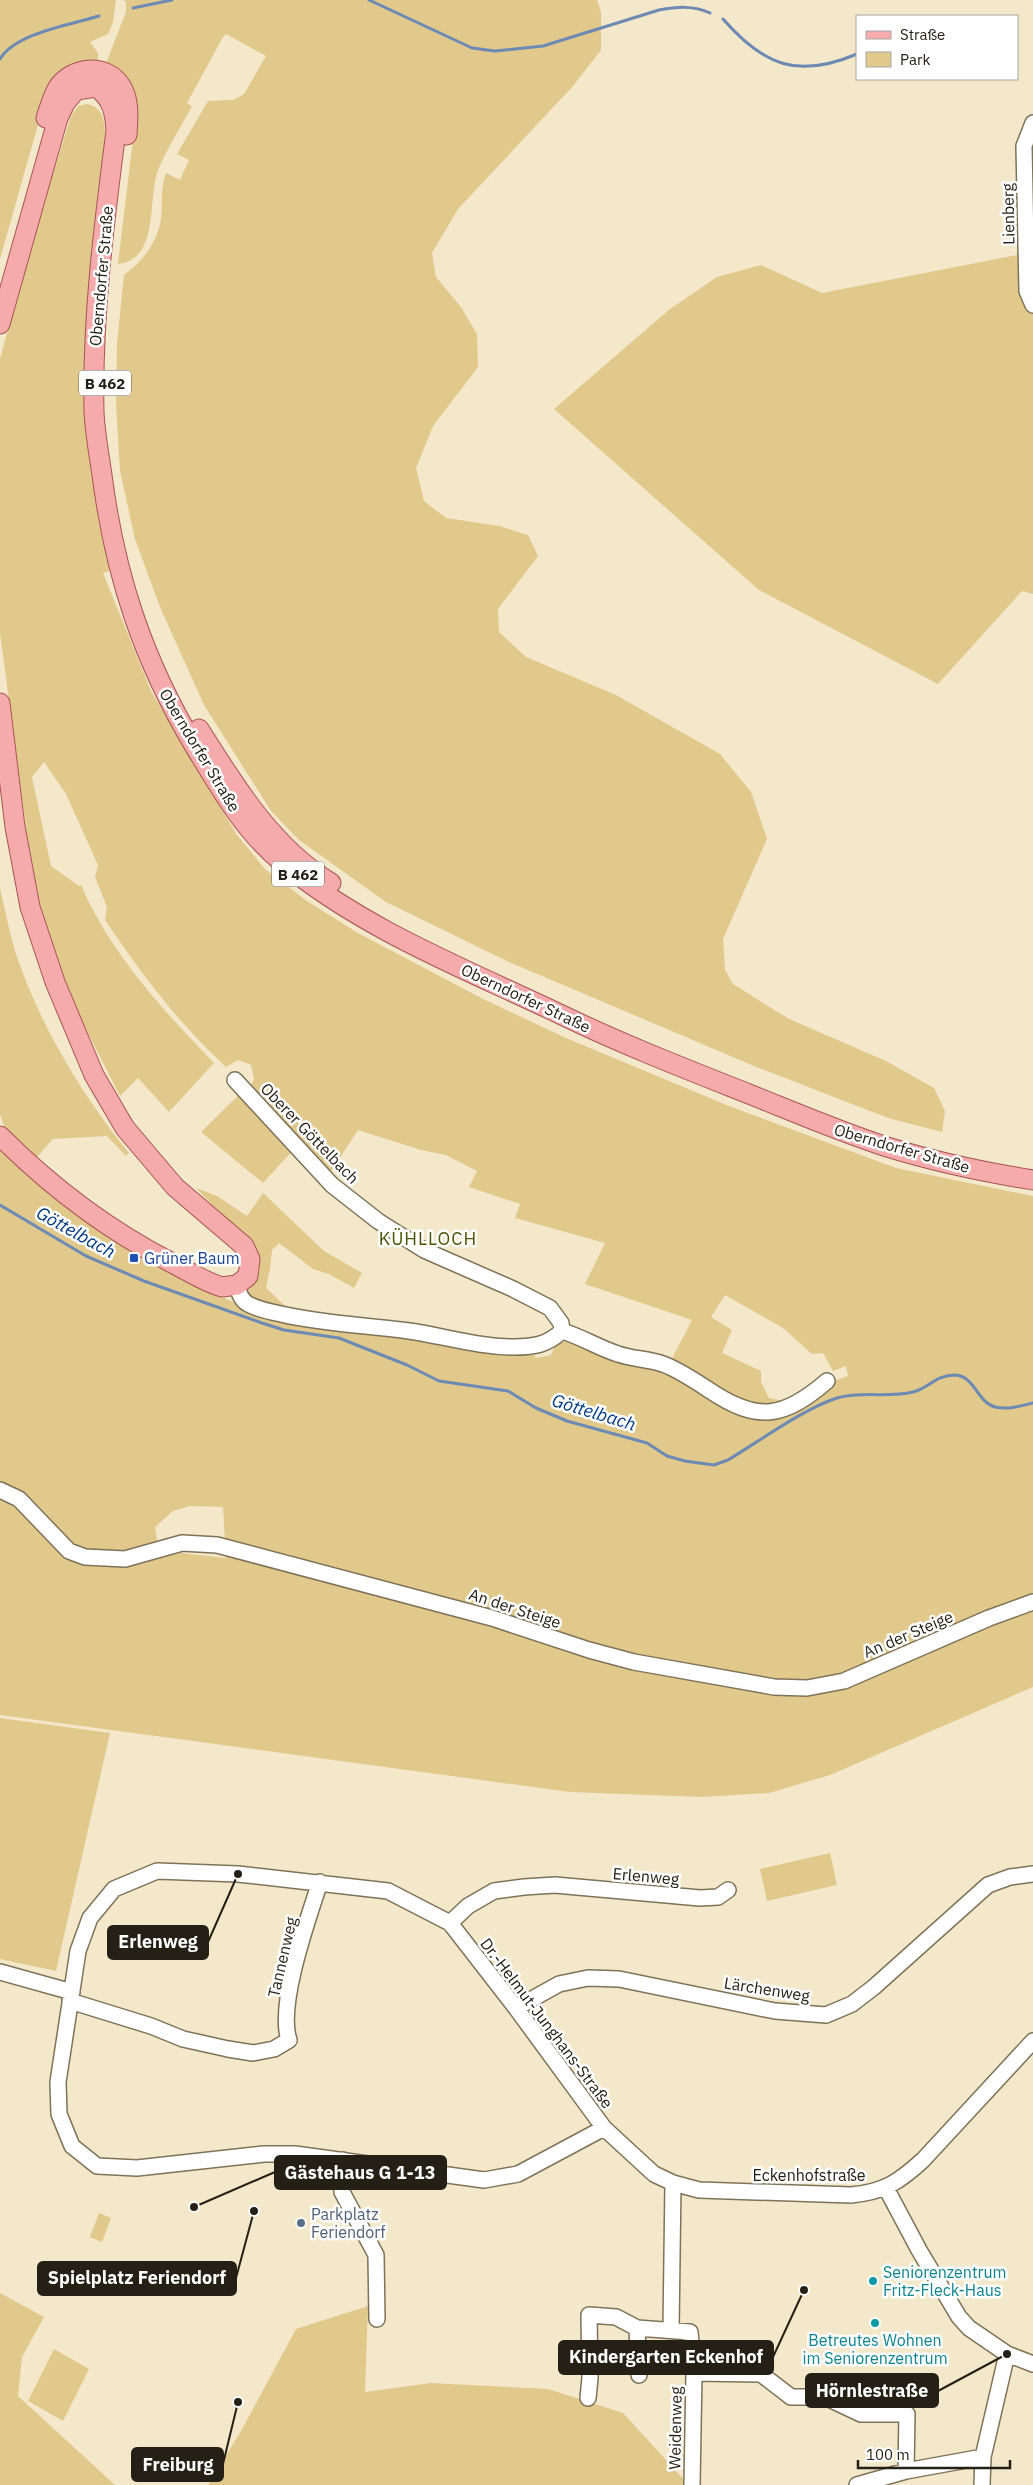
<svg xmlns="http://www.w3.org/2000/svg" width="1033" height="2485" font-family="'IBM Plex Sans',sans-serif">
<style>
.green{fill:#e1c98c;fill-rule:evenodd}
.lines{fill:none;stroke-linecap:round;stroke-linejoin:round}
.stream{stroke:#6c8ab4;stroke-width:3}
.minor-casing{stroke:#7e7358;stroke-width:18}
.major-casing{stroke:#a75553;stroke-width:21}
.minor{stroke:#fff;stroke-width:15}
.major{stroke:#f5aaac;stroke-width:19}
.transit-dot{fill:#1a4fb4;stroke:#fff;stroke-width:2}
.service-dot{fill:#5c6f8a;stroke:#fff;stroke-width:2}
.culture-dot{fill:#0f9aa8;stroke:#fff;stroke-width:2}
.labels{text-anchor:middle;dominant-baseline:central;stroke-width:5;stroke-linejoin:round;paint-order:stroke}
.shield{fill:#fff;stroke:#66635b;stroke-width:1}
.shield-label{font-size:15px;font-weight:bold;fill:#242015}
.street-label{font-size:16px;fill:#242015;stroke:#fff}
.transit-label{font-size:16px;fill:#164399;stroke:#fff;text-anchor:start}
.service-label{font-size:16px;fill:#4e5e75;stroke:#fff;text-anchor:start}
.culture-label{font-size:16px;fill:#0d838f;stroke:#fff;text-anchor:start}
.water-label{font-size:18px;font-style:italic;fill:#003a83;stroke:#fff}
.neighbourhood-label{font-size:18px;letter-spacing:1px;fill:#495400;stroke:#fff}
.leader{fill:none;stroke:#242015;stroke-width:2}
.callout-dot{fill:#242015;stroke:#fff;stroke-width:2}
.callout{fill:#242015;stroke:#242015;stroke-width:2}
.callout-label{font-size:18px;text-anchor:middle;font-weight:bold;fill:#fff}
</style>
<rect width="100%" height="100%" fill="#f4e8cb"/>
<path class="green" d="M 0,0 L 116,0 L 113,22 L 108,34 L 90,42 L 98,53 L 98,60 L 43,107 L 0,259 Z
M 123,0 L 597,0 L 601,12 L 601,50 L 573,86 L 458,209 L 432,253 L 436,277 L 461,307 L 477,334 L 478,367 L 433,426 L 416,468 L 424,501 L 446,518 L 499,526 L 528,535 L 538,556 L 498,609 L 499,632 L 526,657 L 616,695 L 720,754 L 751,792 L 767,839 L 723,939 L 725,970 L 733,984 L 789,1019 L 886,1061 L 934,1088 L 945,1111 L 942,1132 L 888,1118 L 754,1066 L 509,962 L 386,902 L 299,840 L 271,811 L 204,705 L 160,607 L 135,539 L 120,471 L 116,404 L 117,343 L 124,275 C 143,261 157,243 161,219 C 163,202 160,189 166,173 L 180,180 L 189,160 L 177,154 L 208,101 L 233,100 L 244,94 L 266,56 L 226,34 L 223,37 L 187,103 L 192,106 C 181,127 167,148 158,170 C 147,200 160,259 118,264 L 134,131 L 107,61 L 126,12 L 126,2 Z
M 87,104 C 105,108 105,123 105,139 L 109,140 C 98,226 85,313 88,401 C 90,458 99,514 111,570 L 103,573 L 151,691 L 237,835 L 265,869 L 307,901 L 358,933 L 483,999 L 566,1038 L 729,1106 L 896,1168 L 1033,1196 L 1033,1687 L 830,1775 L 769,1793 L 702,1797 L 570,1792 L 0,1715 L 0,1148 L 44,1189 L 136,1256 L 256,1313 L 354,1332 L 428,1337 L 495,1350 L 530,1350 L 536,1358 L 551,1355 L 556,1343 C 566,1341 576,1340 586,1342 C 596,1344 605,1351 614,1355 C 634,1362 657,1363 676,1373 C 706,1389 738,1422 776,1417 C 801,1413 823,1382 848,1376 L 846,1366 L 833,1371 L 823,1353 L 812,1354 L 783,1328 L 725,1295 L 711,1317 L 732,1330 L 722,1353 L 761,1371 L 761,1382 L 769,1398 L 795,1403 C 748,1429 710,1379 669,1364 L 692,1320 L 585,1284 L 605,1243 L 515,1218 L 520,1204 L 469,1187 L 477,1171 L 446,1155 L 421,1150 L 358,1130 L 330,1173 L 251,1085 L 254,1079 L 251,1065 L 238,1060 L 226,1067 C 179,1024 140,972 105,920 L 107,907 L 95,877 L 98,865 L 66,794 L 44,762 L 32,777 L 51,866 L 79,886 L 81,885 C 110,953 163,1010 214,1063 L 169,1112 L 138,1078 L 120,1096 L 72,1002 L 53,954 L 34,888 L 0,633 L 0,359 L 28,254 L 71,116 L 78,106 ZM 190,1506 L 223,1507 L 226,1558 L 180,1553 L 160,1558 L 155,1527 L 173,1511 Z
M 1033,155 L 1033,594 L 1022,591 L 938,684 L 759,590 L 554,409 L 670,309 L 717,277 L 761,265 L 822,293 L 1017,255 Z
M 0,888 C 5,909 9,931 15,951 C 39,1024 81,1094 129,1153 L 126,1156 L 107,1136 L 53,1139 L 36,1158 L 5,1129 L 0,1114 Z
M 242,1092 L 295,1148 L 263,1183 L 201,1132 Z
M 196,1188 L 217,1196 L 247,1216 L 263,1193 L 324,1251 L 362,1273 L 354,1288 L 329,1274 L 313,1269 L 279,1243 L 272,1250 L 270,1269 L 266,1288 L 284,1305 L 282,1310 L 250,1296 L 249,1290 L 259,1270 L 259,1253 Z
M 0,1718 L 110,1733 L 56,1971 L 0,1959 Z
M 830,1853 L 837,1885 L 767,1901 L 760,1869 Z
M 99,2213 L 111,2218 L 102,2242 L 90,2237 Z
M 0,2293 L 44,2317 L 22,2357 L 18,2396 L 115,2485 L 0,2485 Z
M 368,2306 L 365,2392 L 431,2383 L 548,2389 L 623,2413 L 689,2485 L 208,2485 L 241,2431 L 296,2329 Z
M 54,2349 L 89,2369 L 63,2421 L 28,2401 Z"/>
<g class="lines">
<path class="stream" d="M 369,0 L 472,48 L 495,51 L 543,46 L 659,10 C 676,7 693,5 710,13
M 133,8 L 172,0
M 723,19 C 764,66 798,79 857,54
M 0,59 C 16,33 70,25 99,16
M 0,1205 L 86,1256 L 144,1281 L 262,1323 L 284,1330 L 339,1338 L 407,1365 L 439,1381 L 508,1391 L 536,1408 L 567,1421 L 647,1443 L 667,1456 L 685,1461 L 714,1465 L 728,1460 C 758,1442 805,1408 837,1398 C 862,1391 889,1398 913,1392 C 928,1389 935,1375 955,1375 C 975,1376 977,1402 995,1407 C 1008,1410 1021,1406 1033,1403"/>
<g class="minor-casing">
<path id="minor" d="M 1033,123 L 1024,146 L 1027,291 L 1033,305
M 235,1080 L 332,1185 L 378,1221 L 424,1250 L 513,1289 L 550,1308 L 561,1323 L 562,1331 C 547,1345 534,1347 514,1347 C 478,1347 444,1336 409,1331 C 366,1325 323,1324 281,1314 C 271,1312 257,1309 248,1304 C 241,1300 239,1293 237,1285
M 562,1331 C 582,1337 599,1348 618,1354 C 632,1359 649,1359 663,1364 C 679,1370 694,1380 709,1390 C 758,1423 784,1418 827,1381
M 0,1490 L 19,1499 L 69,1551 L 85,1557 L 125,1559 L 182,1543 L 217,1545 L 492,1618 L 589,1650 L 634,1662 L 774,1687 L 807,1688 L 844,1681 L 989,1618 L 1033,1602
M 450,1923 L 468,1906 L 494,1891 L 524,1887 L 555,1885 L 700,1898 L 718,1897 L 728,1890
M 0,1972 L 72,1992
M 70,2001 L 151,2026 L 183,2039 L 228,2049 L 253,2053 L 274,2049 L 289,2040 C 277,2005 308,1919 320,1882
M 516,2008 L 559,1984 L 588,1978 L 619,1979 L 775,2011 L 826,2015 L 852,2004 L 874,1987 L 988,1885 L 1010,1877 L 1033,1874
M 604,2128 L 518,2174 L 484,2180 L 295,2154 L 264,2154 L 137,2168 L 97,2166 L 72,2146 L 59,2114 L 58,2082 L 78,1951 L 90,1918 L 114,1889 L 157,1871 L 238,1874 L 388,1891 L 450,1923 L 516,2008 L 604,2128 L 654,2174 L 673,2183 L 699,2190 L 851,2195 C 884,2192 899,2182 923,2160 L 1033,2041
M 343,2160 L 342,2192 L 376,2255 L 377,2319
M 886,2188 L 919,2250 L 959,2317 L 969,2328 L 1007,2354 L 1033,2364
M 637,2328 L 639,2375
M 671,2329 L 673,2183
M 694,2373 L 761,2374 L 791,2397 L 825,2397 L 861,2414 L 907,2414 L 906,2471
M 588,2398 L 590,2378 L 589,2315 L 616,2317 L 637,2328 L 690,2332 L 694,2373 L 692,2485
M 857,2485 L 906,2471 L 983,2457
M 982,2485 L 983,2457 L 1007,2354"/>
</g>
<g class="major-casing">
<path id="major" d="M 46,118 C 49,109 52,98 57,89 C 70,67 106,62 121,86 C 130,100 128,118 127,135
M 0,324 L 58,118 L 65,103 L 76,90 L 96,87 C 112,98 115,112 116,131 C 104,224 92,317 94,412 C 95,433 99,454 102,475 C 115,576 143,660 195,747 C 220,788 244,831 282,862 C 364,930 468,970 564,1016 C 624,1045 686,1069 749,1094 C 794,1112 838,1131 884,1146 C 932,1161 983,1172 1033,1180
M 0,703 L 15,827 L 30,907 L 55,982 L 94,1075 L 125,1128 L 175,1187 L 244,1246 L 250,1259 L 248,1276 L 237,1285 L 222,1287 C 205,1282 190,1272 174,1264 C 109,1231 52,1188 0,1136
M 199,729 C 235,786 272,847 331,883"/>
</g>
<use href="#minor" class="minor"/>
<use href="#major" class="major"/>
</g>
<rect class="transit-dot" x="129" y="1253" width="10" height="10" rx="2.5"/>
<circle class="service-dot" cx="301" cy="2223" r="5"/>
<g class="culture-dot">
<circle cx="873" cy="2281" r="5"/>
<circle cx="875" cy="2323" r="5"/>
</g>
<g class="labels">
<g class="shield">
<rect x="79" y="370.5" width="52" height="25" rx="4"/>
<rect x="272" y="861.5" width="52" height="25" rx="4"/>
</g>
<g class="shield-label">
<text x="105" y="383">B 462</text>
<text x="298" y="874">B 462</text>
</g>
<g class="street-label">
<text transform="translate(1008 214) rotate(-91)">Lienberg</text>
<text transform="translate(101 276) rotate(-85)">Oberndorfer Straße</text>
<text transform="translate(200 750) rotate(59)">Oberndorfer Straße</text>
<text transform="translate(526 998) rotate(25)">Oberndorfer Straße</text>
<text transform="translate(310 1133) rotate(46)">Oberer Göttelbach</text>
<text transform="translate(902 1148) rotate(16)">Oberndorfer Straße</text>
<text transform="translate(515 1608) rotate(18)">An der Steige</text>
<text transform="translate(908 1634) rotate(-23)">An der Steige</text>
<text transform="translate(646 1876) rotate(5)">Erlenweg</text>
<text transform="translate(282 1957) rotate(-77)">Tannenweg</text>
<text transform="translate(767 1989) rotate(9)">Lärchenweg</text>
<text transform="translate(547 2023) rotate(53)">Dr.-Helmut-Junghans-Straße</text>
<text x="809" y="2175">Eckenhofstraße</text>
<text transform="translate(675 2428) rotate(-89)">Weidenweg</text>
</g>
<g class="transit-label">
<text x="144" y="1258">Grüner Baum</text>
</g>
<g class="service-label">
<text x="311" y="2214">Parkplatz<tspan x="311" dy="18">Feriendorf</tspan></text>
</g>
<g class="culture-label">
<text x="883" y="2272">Seniorenzentrum<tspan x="883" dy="18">Fritz-Fleck-Haus</tspan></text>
<text x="875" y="2340" text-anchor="middle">Betreutes Wohnen<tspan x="875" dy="18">im Seniorenzentrum</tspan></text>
</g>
<g class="water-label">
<text transform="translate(76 1232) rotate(29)">Göttelbach</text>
<text transform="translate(594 1412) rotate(17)">Göttelbach</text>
</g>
<g class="neighbourhood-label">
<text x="428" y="1238">KÜHLLOCH</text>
</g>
</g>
<path class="leader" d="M238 1874L208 1942M194 2207L275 2172M254 2211L236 2278M804 2290L773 2357M1007 2354L938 2391M238 2402L223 2464"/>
<g class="callout-dot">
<circle cx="238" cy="1874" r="5"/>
<circle cx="194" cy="2207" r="5"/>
<circle cx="254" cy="2211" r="5"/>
<circle cx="804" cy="2290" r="5"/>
<circle cx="1007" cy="2354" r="5"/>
<circle cx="238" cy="2402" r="5"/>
</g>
<g class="callout">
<rect x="108" y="1926" width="100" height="33" rx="5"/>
<rect x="275" y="2156" width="171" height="33" rx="5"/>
<rect x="38" y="2262" width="198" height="33" rx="5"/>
<rect x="559" y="2341" width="214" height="33" rx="5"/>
<rect x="806" y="2374" width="132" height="33" rx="5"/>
<rect x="132" y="2448" width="91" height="33" rx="5"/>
</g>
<g class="callout-label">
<text x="158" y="1948">Erlenweg</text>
<text x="360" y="2179">Gästehaus G 1-13</text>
<text x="137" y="2284">Spielplatz Feriendorf</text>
<text x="666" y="2363">Kindergarten Eckenhof</text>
<text x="872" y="2397">Hörnlestraße</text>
<text x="178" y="2471">Freiburg</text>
</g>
<rect x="856" y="15" width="162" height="65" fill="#ffffff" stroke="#a7a6a1"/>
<rect x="866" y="31" width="25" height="8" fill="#f5aaac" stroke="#a7a6a1"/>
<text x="900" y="40" font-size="15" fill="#242015">Straße</text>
<rect x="866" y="52" width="25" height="15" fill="#e1c98c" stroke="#a7a6a1"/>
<text x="900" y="65" font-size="15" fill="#242015">Park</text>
<path d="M858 2460v8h152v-8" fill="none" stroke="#242015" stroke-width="2.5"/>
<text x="866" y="2460" font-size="15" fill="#242015" stroke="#ffffff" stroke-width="4" paint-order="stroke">100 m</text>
</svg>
